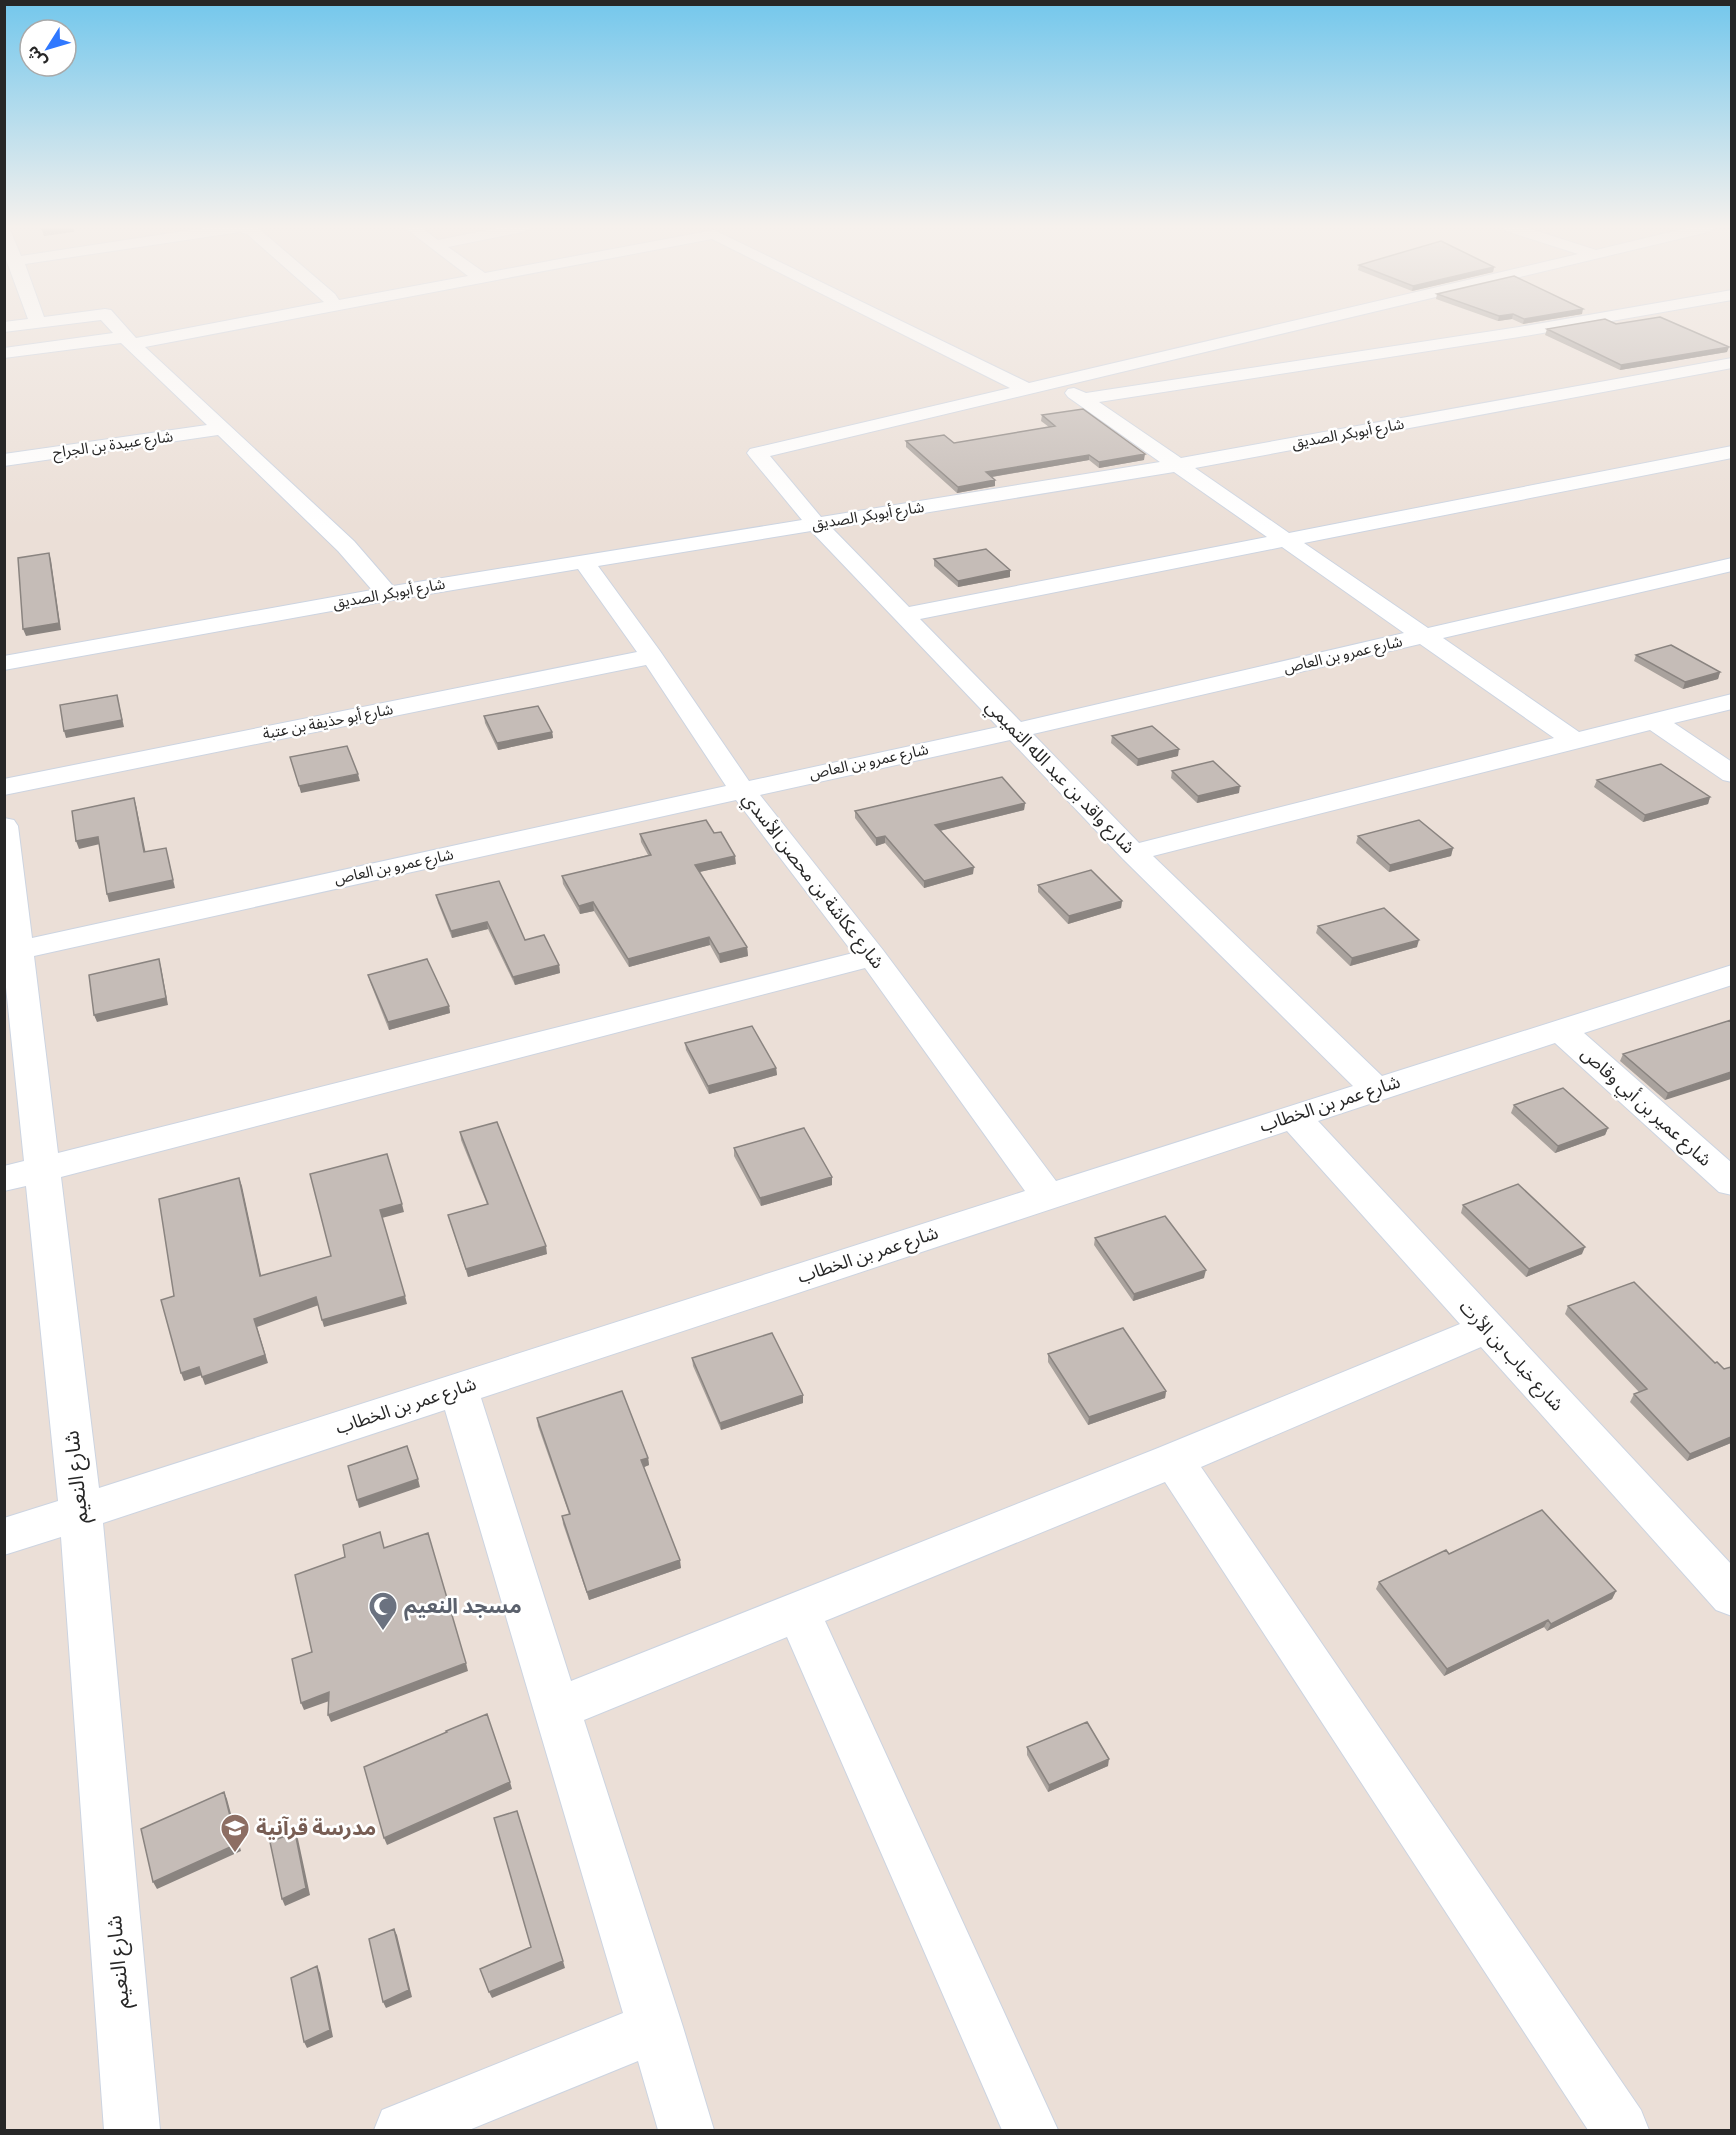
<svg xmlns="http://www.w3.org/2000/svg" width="1736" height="2135" font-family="'Source Sans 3','Noto Sans Arabic',sans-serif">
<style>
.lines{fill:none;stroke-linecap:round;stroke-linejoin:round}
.minor-casing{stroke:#ccd4e1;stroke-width:2}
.minor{fill:#fff;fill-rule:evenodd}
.wall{fill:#a9a29d}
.shaded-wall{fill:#8a8480}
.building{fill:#c5bcb7;stroke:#8a8480;stroke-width:1.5}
.labels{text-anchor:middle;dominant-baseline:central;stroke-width:5;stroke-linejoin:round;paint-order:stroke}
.far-street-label{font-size:15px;fill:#272727;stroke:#fff}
.street-label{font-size:18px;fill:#272727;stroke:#fff}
.near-street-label{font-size:21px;fill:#272727;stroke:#fff}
.near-worship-label{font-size:21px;font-weight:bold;fill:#5b616d;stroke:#fff;text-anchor:start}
.near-education-label{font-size:21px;font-weight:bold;fill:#785e54;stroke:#fff;text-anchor:start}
</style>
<rect width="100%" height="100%" fill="#ebdfd7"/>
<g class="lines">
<g class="minor-casing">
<path id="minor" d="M 4,228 L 11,232 L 21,256 L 204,228 L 258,228 L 335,294 L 339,300 L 468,276 L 405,228 L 422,228 L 438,240 L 498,228 L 530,228 L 523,232 L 448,247 L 485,273 L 714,230 L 1029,383 L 1578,254 L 1506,231 L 1504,228 L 1528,228 L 1596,250 L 1687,228 L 1715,228 L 1708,232 L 770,456 L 821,517 L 1160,462 L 1068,397 L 1065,393 L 1068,389 L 1074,388 L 1086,393 L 1519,327 L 1732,290 L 1732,300 L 1519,337 L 1099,402 L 1181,458 L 1732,358 L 1732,368 L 1195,468 L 1289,533 L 1732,446 L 1732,458 L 1304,543 L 1428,628 L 1732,558 L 1732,571 L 1443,638 L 1579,732 L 1732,694 L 1732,709 L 1674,723 L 1732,762 L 1732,782 L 1723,780 L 1650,730 L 1153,856 L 1382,1076 L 1732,965 L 1732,985 L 1584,1033 L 1732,1163 L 1732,1195 L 1719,1192 L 1555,1043 L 1318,1121 L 1732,1565 L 1732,1616 L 1716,1610 L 1481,1347 L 1201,1467 L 1641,2110 L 1649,2130 L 1588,2130 L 1165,1482 L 825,1621 L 1058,2130 L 1002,2130 L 787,1637 L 584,1720 L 683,2027 L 714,2130 L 658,2130 L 638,2061 L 469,2130 L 374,2130 L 382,2110 L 623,2013 L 445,1410 L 103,1523 L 160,2130 L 104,2130 L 61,1537 L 4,1555 L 4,1518 L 58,1501 L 26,1186 L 4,1191 L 4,1166 L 24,1161 L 4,968 L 4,818 L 14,820 L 18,826 L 32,938 L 726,786 L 646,665 L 4,795 L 4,779 L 637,652 L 578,569 L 387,601 L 4,670 L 4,656 L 372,590 L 338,551 L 218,435 L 4,466 L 4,454 L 207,425 L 121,343 L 4,358 L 4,348 L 113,333 L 101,320 L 4,332 L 4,322 L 28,319 L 4,254 ZM 240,232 L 247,234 L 324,302 L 136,338 L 111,310 L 105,309 L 44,317 L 25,264 ZM 712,239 L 1010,388 L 750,449 L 747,453 L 750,457 L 802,520 L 393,586 L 354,541 L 145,347 ZM 1174,472 L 1267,537 L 909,607 L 832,528 ZM 811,531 L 998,727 L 749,781 L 660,651 L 598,566 ZM 1282,547 L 1404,633 L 1021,722 L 920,619 ZM 1420,644 L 1554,738 L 1139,843 L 1033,734 ZM 1010,740 L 1123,859 L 1353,1086 L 1056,1181 L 883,950 L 760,795 ZM 736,800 L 853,953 L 58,1153 L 34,956 ZM 865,968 L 1025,1191 L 99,1488 L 61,1177 ZM 1287,1131 L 1460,1324 L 1158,1448 L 571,1681 L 481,1398 Z"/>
</g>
<use href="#minor" class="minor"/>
</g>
<path class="wall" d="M 1359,265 L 1494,267 L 1493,272 L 1412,291 L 1358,270 Z
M 1437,294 L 1582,314 L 1523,324 L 1512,319 L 1498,321 L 1436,299 Z
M 1547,329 L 1727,352 L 1620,370 L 1545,335 Z
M 1042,415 L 1144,460 L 1099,468 L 1089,460 L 992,477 L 995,480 L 995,486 L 957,493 L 906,447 L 906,441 L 954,443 L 1049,427 L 1041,421 Z
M 934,559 L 1010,577 L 958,587 L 934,566 Z
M 1636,655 L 1720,672 L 1718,679 L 1683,689 L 1634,661 Z
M 484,716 L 552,732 L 553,738 L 498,750 L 485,723 Z
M 1112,736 L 1178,756 L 1137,766 L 1111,743 Z
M 1172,771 L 1239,793 L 1197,803 L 1171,778 Z
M 1597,780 L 1710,797 L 1708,804 L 1643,822 L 1594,787 Z
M 1025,803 L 1024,810 L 940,831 L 973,874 L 924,888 L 885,843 L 876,846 L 855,818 L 855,811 Z
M 714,833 L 736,864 L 699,872 L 747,947 L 748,956 L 720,963 L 710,945 L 629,967 L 594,911 L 580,914 L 563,884 L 562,876 L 648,855 L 641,842 L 640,834 Z
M 1358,836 L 1453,848 L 1451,856 L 1389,872 L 1356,843 Z
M 1038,885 L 1122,901 L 1121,908 L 1068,924 L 1038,892 Z
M 436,895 L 525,940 L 559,965 L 560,973 L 515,985 L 488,929 L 452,938 L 438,903 Z
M 1318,926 L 1417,947 L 1350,966 L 1316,933 Z
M 368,975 L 449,1006 L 450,1013 L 389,1030 L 370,982 Z
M 1731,1020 L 1665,1100 L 1620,1061 L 1623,1054 Z
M 685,1043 L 776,1068 L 777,1075 L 709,1094 L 686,1050 Z
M 1514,1105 L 1608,1128 L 1605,1135 L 1555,1153 L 1511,1113 Z
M 460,1132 L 547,1254 L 468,1277 L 448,1215 L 487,1204 L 461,1140 Z
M 734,1148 L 832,1177 L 832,1185 L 761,1206 L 734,1156 Z
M 1463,1205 L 1582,1254 L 1526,1277 L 1461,1213 Z
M 1095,1238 L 1204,1278 L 1133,1301 L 1094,1245 Z
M 1568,1306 L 1731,1443 L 1687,1461 L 1630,1402 L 1634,1394 L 1639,1392 L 1565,1314 Z
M 1048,1354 L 1166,1391 L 1165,1398 L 1088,1425 L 1048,1362 Z
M 692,1358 L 803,1403 L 721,1430 L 693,1366 Z
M 537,1418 L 648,1458 L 649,1465 L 644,1467 L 681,1568 L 589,1600 L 563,1524 L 562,1516 L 569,1514 L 538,1426 Z
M 1449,1554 L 1616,1591 L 1612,1599 L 1547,1631 L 1544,1627 L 1444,1676 L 1376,1589 L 1379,1582 Z
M 1027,1747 L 1108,1766 L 1048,1792 L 1027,1755 Z"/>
<path class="shaded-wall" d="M 41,228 L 73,228 L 74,232 L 44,236 Z
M 1494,267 L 1493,272 L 1412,291 L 1413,286 Z
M 1583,309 L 1582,314 L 1523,324 L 1524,319 Z
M 1513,314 L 1512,319 L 1498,321 L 1499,316 Z
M 1729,347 L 1727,352 L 1620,370 L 1621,365 Z
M 1145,454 L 1144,460 L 1099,468 L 1099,462 Z
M 1089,455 L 1089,460 L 985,478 L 986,472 Z
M 995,480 L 995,486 L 957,493 L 958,487 Z
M 49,553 L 51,560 L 61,630 L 26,636 L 23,629 Z
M 1010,570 L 1010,577 L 958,587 L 958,581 Z
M 1720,672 L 1718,679 L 1683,689 L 1685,682 Z
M 117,695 L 124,727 L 66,738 L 64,731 Z
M 552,732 L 553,738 L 498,750 L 497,743 Z
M 1179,749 L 1178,756 L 1137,766 L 1138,759 Z
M 358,774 L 360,781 L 301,793 L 299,786 Z
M 1240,786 L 1239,793 L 1197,803 L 1198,796 Z
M 1710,797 L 1708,804 L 1643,822 L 1645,815 Z
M 134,798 L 136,805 L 147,859 L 144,852 Z
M 1025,803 L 1024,810 L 935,832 L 935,825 Z
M 885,836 L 885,843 L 876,846 L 876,838 Z
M 98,837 L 100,844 L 79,849 L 76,841 Z
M 166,848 L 175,888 L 109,902 L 107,894 Z
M 1453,848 L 1451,856 L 1389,872 L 1390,865 Z
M 735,856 L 736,864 L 695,873 L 695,865 Z
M 974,867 L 973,874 L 924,888 L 924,881 Z
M 1122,901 L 1121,908 L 1068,924 L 1069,916 Z
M 593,902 L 594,911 L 580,914 L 579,906 Z
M 487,922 L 488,929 L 452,938 L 451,931 Z
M 709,937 L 710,945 L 629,967 L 628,959 Z
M 1419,940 L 1417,947 L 1350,966 L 1352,958 Z
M 747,947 L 748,956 L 720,963 L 719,954 Z
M 159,959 L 161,967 L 168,1005 L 97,1022 L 94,1015 Z
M 559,965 L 560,973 L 515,985 L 513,977 Z
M 449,1006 L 450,1013 L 389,1030 L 388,1022 Z
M 776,1068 L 777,1075 L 709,1094 L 708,1086 Z
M 1731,1072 L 1731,1079 L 1665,1100 L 1668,1093 Z
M 1608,1128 L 1605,1135 L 1555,1153 L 1558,1146 Z
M 832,1177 L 832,1185 L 761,1206 L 760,1198 Z
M 239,1178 L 242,1186 L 263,1284 L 260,1276 Z
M 402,1204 L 404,1212 L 382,1218 L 380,1210 Z
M 546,1246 L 547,1254 L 468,1277 L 466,1269 Z
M 1585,1247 L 1582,1254 L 1526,1277 L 1529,1269 Z
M 1206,1270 L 1204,1278 L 1133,1301 L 1134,1294 Z
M 405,1296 L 407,1304 L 324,1327 L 322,1320 Z
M 316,1297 L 319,1305 L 257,1327 L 268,1363 L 205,1385 L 202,1377 L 254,1319 Z
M 199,1367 L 202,1375 L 184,1381 L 181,1373 Z
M 1166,1391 L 1165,1398 L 1088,1425 L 1089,1417 Z
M 803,1395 L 803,1403 L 721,1430 L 720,1423 Z
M 1731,1437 L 1731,1443 L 1687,1461 L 1690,1454 Z
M 648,1458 L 649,1465 L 642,1468 L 641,1460 Z
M 418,1479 L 420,1487 L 359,1508 L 357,1500 Z
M 680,1560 L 681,1568 L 589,1600 L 587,1592 Z
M 1616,1591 L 1612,1599 L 1547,1631 L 1551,1624 Z
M 1548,1620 L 1544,1627 L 1444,1676 L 1447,1669 Z
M 466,1663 L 468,1671 L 331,1722 L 328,1715 Z
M 329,1692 L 332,1700 L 304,1710 L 301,1703 Z
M 1109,1759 L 1108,1766 L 1048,1792 L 1049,1785 Z
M 510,1782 L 512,1789 L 387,1845 L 384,1838 Z
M 224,1792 L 227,1799 L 241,1851 L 157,1889 L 153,1882 Z
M 295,1832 L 298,1839 L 310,1895 L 285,1906 L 282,1899 Z
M 394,1929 L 397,1935 L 412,1997 L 386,2008 L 383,2002 Z
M 563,1961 L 565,1968 L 492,1998 L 489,1992 Z
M 317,1966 L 320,1973 L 333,2037 L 307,2048 L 304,2042 Z"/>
<path class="building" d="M 1441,241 L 1494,267 L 1413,286 L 1359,265 Z
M 1514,276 L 1583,309 L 1524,319 L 1513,314 L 1499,316 L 1437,294 Z
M 1660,317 L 1729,347 L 1621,365 L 1547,329 L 1605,319 L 1616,324 Z
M 1083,409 L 1145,454 L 1099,462 L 1089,455 L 986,472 L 995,480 L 958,487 L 906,441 L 944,435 L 954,443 L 1055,426 L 1042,415 Z
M 986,549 L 1010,570 L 958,581 L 934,559 Z
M 49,553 L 59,623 L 23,629 L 18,558 Z
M 1671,645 L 1720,672 L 1685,682 L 1636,655 Z
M 117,695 L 122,720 L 64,731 L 60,705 Z
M 538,706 L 552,732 L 497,743 L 484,716 Z
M 1152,726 L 1179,749 L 1138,759 L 1112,736 Z
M 347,746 L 358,774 L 299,786 L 290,757 Z
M 1213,761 L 1240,786 L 1198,796 L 1172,771 Z
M 1661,764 L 1710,797 L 1645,815 L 1597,780 Z
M 1002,777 L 1025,803 L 935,825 L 974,867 L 924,881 L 885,836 L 876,838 L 855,811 Z
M 134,798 L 144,852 L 166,848 L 173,880 L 107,894 L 98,837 L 76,841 L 72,811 Z
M 706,820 L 714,833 L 721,832 L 735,856 L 695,865 L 747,947 L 719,954 L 709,937 L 628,959 L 593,902 L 579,906 L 562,876 L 651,855 L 640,834 Z
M 1419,820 L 1453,848 L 1390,865 L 1358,836 Z
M 1091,870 L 1122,901 L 1069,916 L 1038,885 Z
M 499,881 L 525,940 L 544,935 L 559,965 L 513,977 L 487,922 L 451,931 L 436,895 Z
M 1384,908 L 1419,940 L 1352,958 L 1318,926 Z
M 159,959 L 166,998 L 94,1015 L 89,975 Z
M 427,959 L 449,1006 L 388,1022 L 368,975 Z
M 1731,1020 L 1731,1072 L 1668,1093 L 1623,1054 Z
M 752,1026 L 776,1068 L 708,1086 L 685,1043 Z
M 1563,1088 L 1608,1128 L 1558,1146 L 1514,1105 Z
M 497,1122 L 546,1246 L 466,1269 L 448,1215 L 488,1204 L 460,1132 Z
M 804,1128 L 832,1177 L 760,1198 L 734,1148 Z
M 387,1154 L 402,1204 L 380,1210 L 405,1296 L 322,1320 L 316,1297 L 254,1319 L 265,1355 L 202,1377 L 199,1367 L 181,1373 L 161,1300 L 174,1296 L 159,1199 L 239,1178 L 260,1276 L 331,1256 L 310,1174 Z
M 1518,1184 L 1585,1247 L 1529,1269 L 1463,1205 Z
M 1165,1216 L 1206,1270 L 1134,1294 L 1095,1238 Z
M 1634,1282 L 1715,1363 L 1717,1362 L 1724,1369 L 1731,1367 L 1731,1437 L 1690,1454 L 1634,1394 L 1647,1389 L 1568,1306 Z
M 1123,1328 L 1166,1391 L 1089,1417 L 1048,1354 Z
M 772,1333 L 803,1395 L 720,1423 L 692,1358 Z
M 622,1391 L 648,1458 L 641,1460 L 680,1560 L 587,1592 L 562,1516 L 570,1514 L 537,1418 Z
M 407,1446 L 418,1479 L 357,1500 L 348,1466 Z
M 1542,1510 L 1616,1591 L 1551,1624 L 1548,1620 L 1447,1669 L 1379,1582 L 1446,1550 L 1449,1554 Z
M 380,1532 L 384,1548 L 428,1533 L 466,1663 L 328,1715 L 329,1692 L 301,1703 L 292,1659 L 312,1652 L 295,1575 L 345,1557 L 343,1545 Z
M 487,1714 L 510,1782 L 384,1838 L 364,1767 L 447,1732 L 446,1731 Z
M 1087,1722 L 1109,1759 L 1049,1785 L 1027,1747 Z
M 224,1792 L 237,1844 L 153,1882 L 141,1829 Z
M 517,1811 L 563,1961 L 489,1992 L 480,1969 L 531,1947 L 494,1818 Z
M 295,1832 L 306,1888 L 282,1899 L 270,1842 Z
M 394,1929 L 409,1990 L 383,2002 L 369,1939 Z
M 317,1966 L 330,2030 L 304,2042 L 291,1978 Z"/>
<linearGradient id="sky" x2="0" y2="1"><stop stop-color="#73c7ec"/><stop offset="0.43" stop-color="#f6f1ed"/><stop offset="1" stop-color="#f6f1ed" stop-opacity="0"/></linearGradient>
<rect width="1736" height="527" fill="url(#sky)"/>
<defs>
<g id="mosque-pin" transform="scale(1.5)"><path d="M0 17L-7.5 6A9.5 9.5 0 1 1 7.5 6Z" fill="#6b7280" stroke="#fff"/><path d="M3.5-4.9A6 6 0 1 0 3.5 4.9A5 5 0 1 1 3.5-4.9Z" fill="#fff"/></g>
<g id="school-pin" transform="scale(1.5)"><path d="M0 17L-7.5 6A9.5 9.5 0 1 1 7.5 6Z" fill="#8d6e63" stroke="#fff"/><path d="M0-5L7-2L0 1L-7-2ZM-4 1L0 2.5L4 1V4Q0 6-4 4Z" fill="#fff"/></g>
</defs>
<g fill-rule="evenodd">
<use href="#mosque-pin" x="383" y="1606"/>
<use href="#school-pin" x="235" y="1828"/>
</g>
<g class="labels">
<g class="far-street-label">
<text transform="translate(1348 434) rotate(-10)">شارع أبوبكر الصديق</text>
<text transform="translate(113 445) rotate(-8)">شارع عبيدة بن الجراح</text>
<text transform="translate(868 516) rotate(-9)">شارع أبوبكر الصديق</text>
<text transform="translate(389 594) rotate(-10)">شارع أبوبكر الصديق</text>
<text transform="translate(1343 655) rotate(-13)">شارع عمرو بن العاص</text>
<text transform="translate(328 722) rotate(-11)">شارع أبو حذيفة بن عتبة</text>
<text transform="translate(869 762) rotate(-12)">شارع عمرو بن العاص</text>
<text transform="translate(394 867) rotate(-12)">شارع عمرو بن العاص</text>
</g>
<g class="street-label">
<text transform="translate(1060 777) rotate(46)">شارع واقد بن عبد الله التميمي</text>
<text transform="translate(813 881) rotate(52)">شارع عكاشة بن محصن الأسدي</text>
<text transform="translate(1330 1104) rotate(-18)">شارع عمر بن الخطاب</text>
<text transform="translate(1646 1107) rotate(42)">شارع عمير بن أبي وقاص</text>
<text transform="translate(868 1255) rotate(-18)">شارع عمر بن الخطاب</text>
<text transform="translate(1511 1356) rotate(47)">شارع خباب بن الأرت</text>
<text transform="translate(406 1406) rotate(-18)">شارع عمر بن الخطاب</text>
</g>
<g class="near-street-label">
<text transform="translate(76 1477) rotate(-96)">شارع النعيم</text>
<text transform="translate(118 1962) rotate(-95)">شارع النعيم</text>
</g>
<g class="near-worship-label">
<text x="404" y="1606">مسجد النعيم</text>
</g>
<g class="near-education-label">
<text x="256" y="1828">مدرسة قرآنية</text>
</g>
</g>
<rect width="1736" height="2135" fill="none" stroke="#272727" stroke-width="12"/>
<g transform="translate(48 48) rotate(233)"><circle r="28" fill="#ffffff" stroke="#a9a9a9" stroke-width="1.5"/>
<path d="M0-4.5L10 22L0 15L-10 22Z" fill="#2f78ff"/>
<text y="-9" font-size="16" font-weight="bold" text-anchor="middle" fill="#272727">ش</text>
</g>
</svg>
